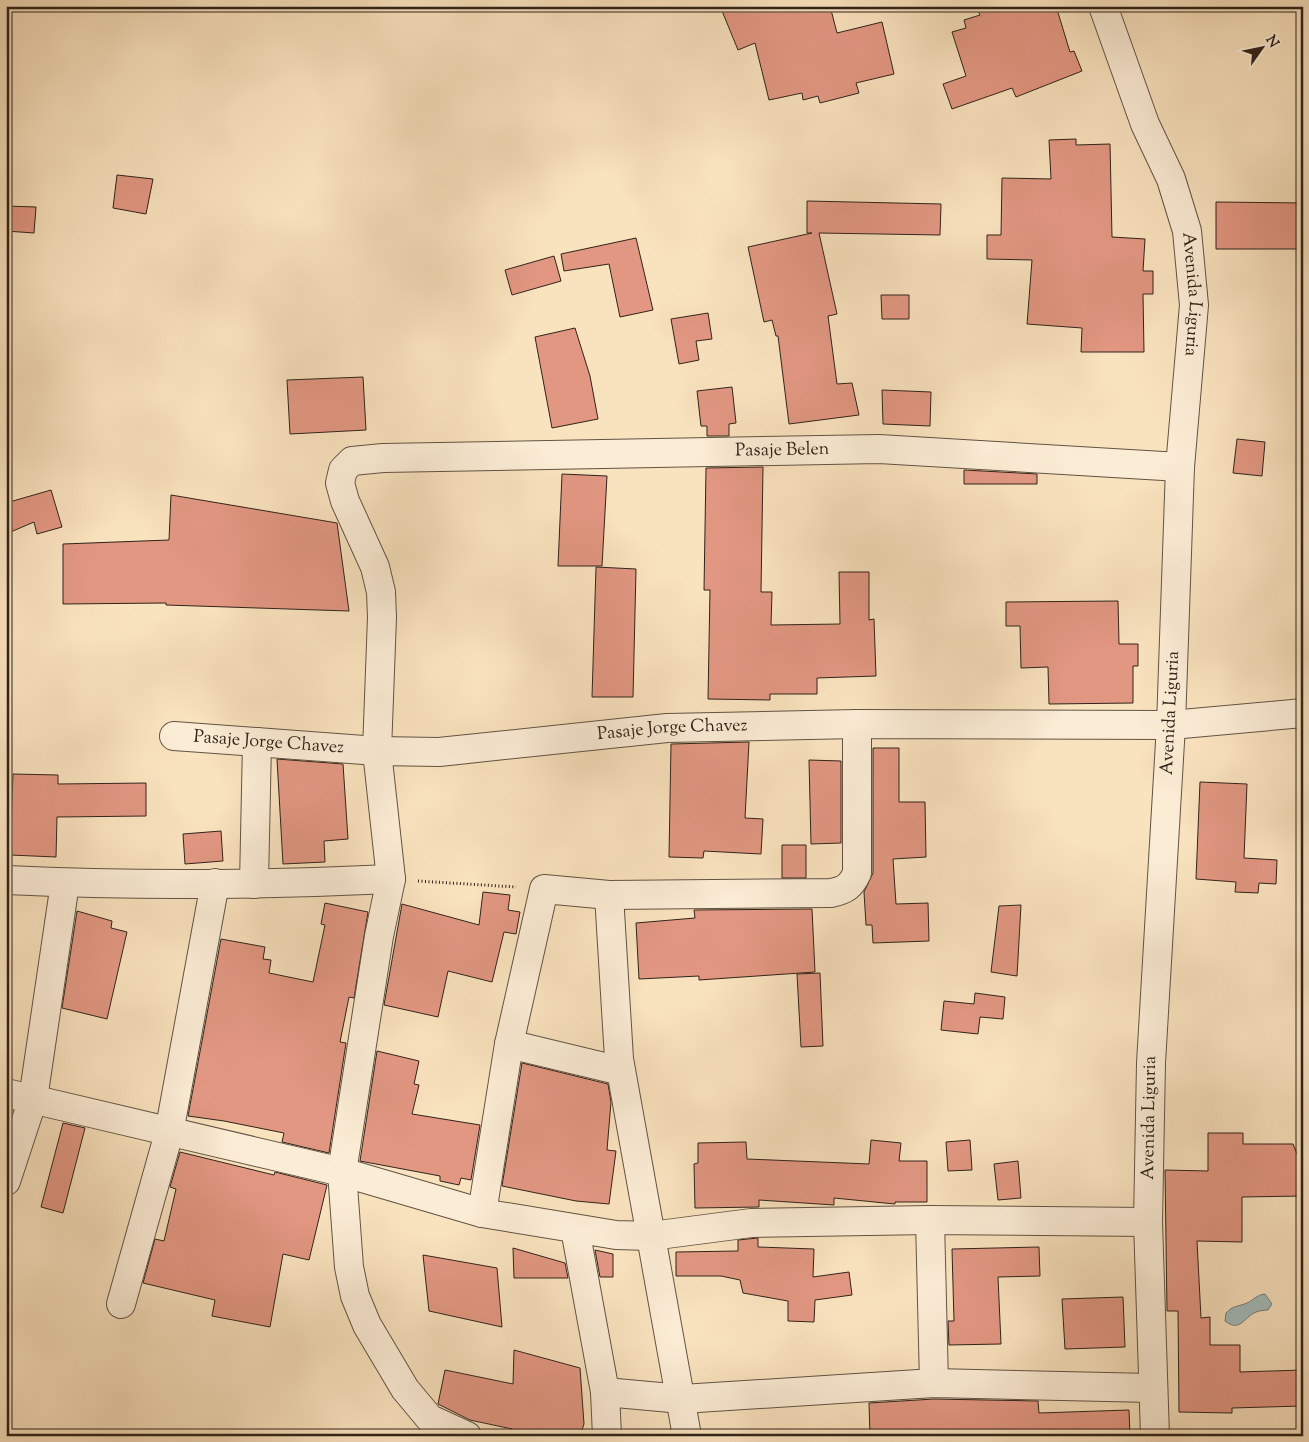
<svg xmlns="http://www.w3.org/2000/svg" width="1309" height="1442" font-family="'Sorts Mill Goudy',serif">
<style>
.water{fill:#a3bbbc;stroke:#757e7b}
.building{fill:#e29782;stroke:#30231a}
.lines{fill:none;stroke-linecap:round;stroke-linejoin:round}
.minor-casing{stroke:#625343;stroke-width:30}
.path{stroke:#30231a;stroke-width:3;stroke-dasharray:1 2.5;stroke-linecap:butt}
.minor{stroke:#fbecd5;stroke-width:28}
.labels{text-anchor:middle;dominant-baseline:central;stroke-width:4;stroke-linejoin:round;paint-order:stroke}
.street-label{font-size:18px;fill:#30231a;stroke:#fbecd5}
</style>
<rect width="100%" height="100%" fill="#f9e2be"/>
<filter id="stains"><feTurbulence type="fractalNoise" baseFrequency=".004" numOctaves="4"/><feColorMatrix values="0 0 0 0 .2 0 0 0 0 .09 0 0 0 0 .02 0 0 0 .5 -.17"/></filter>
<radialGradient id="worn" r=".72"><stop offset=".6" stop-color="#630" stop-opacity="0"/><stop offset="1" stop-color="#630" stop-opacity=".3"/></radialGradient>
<path class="water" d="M 1265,1294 L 1272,1304 L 1268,1310 C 1264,1310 1259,1311 1256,1312 C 1244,1317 1240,1333 1225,1321 L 1226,1313 C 1233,1305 1238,1307 1247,1303 C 1254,1300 1256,1295 1265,1294 Z"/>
<path class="building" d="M 720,6 L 830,6 L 837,33 L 882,22 L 894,74 L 856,83 L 859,93 L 820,103 L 818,96 L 803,100 L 802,93 L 769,100 L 755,43 L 738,50 Z
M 976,6 L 1056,6 L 1070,52 L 1074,51 L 1082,71 L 1016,97 L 1012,88 L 952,109 L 943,84 L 966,76 L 952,32 L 966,28 L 964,20 L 980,15 Z
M 1076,139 L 1076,145 L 1110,144 L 1112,237 L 1145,239 L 1143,271 L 1153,271 L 1153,294 L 1143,294 L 1144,352 L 1081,352 L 1082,328 L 1027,324 L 1032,260 L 987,259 L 987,235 L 1001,235 L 1002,178 L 1051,179 L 1049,140 Z
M 117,175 L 153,179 L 146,214 L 113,208 Z
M 807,201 L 941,204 L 940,235 L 819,233 L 837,314 L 828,316 L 837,384 L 852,383 L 859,415 L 789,424 L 778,336 L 776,336 L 772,320 L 764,322 L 748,247 L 812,233 L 807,233 Z
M 1216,202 L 1303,203 L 1303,249 L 1216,249 Z
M 6,206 L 36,207 L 34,233 L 6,231 Z
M 636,238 L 653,310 L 620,317 L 609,264 L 564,271 L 561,254 Z
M 554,256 L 561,281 L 512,295 L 505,270 Z
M 881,295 L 909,295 L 909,319 L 882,319 Z
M 708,313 L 712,339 L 696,341 L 699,360 L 679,364 L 671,319 Z
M 575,328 L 590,376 L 598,419 L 552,428 L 535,337 Z
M 363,377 L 366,430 L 290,434 L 287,380 Z
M 732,387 L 736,423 L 729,424 L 729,436 L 707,436 L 707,426 L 701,426 L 697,391 Z
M 882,390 L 931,392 L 930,426 L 883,424 Z
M 1237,439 L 1265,442 L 1262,476 L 1233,473 Z
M 763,467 L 761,592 L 772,592 L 771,625 L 840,624 L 839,572 L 869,572 L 869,620 L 874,619 L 876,676 L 817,678 L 817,694 L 770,694 L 770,700 L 708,699 L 710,590 L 704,590 L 706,468 Z
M 964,470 L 1037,474 L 1037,484 L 964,484 Z
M 562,474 L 607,476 L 602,566 L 558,566 Z
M 51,490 L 62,527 L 37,534 L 34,522 L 6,534 L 6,503 Z
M 171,495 L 337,523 L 349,611 L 166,605 L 166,603 L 63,604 L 63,544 L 169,540 Z
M 596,567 L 636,569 L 633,697 L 592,697 Z
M 1118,601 L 1119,644 L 1138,644 L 1138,666 L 1133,666 L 1133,703 L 1049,704 L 1048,667 L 1021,668 L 1020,626 L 1006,626 L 1006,602 Z
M 749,742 L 745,818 L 763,819 L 761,854 L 704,851 L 703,858 L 669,857 L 671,744 Z
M 873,748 L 899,748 L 899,802 L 925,802 L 926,857 L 893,859 L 896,904 L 928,903 L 929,941 L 873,943 L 872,925 L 866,925 L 864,892 L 873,873 Z
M 277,759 L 343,764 L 348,839 L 324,841 L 325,862 L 283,864 Z
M 809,760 L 841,761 L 841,843 L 811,844 Z
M 13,774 L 58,775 L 58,784 L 146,783 L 146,816 L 57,817 L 56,857 L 10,855 Z
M 1200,782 L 1247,784 L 1244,858 L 1277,860 L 1276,884 L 1259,883 L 1258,893 L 1235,892 L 1236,882 L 1196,879 Z
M 221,831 L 223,861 L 185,864 L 183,834 Z
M 782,845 L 806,845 L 806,878 L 782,878 Z
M 483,892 L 510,895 L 508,910 L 520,912 L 516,934 L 504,932 L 492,982 L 448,971 L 438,1017 L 384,1005 L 402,904 L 479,925 Z
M 325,903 L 368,912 L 354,998 L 349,997 L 340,1042 L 346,1043 L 329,1153 L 282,1142 L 284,1133 L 224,1121 L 188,1116 L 221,939 L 265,947 L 263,959 L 271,960 L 269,973 L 313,982 L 325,925 L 321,924 Z
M 1021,905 L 1017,976 L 991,972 L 999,906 Z
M 812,909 L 815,972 L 699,980 L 699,976 L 639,979 L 636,923 L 695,918 L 694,910 Z
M 77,911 L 112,921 L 111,928 L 127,932 L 107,1019 L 62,1008 Z
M 820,973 L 823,1046 L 801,1047 L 797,974 Z
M 975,993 L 1005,997 L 1003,1019 L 980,1017 L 978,1034 L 941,1030 L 944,1001 L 974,1004 Z
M 377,1051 L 419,1061 L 414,1084 L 419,1085 L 412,1114 L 480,1125 L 471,1180 L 461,1178 L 459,1185 L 440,1181 L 440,1176 L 360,1161 Z
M 522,1063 L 608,1084 L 611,1102 L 607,1150 L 616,1151 L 609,1204 L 576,1201 L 502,1186 Z
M 63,1123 L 85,1128 L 63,1213 L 41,1207 Z
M 1208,1133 L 1243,1133 L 1243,1144 L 1293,1144 L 1303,1168 L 1303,1196 L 1242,1197 L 1242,1242 L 1197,1241 L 1201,1318 L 1210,1317 L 1210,1345 L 1240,1345 L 1240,1372 L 1303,1370 L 1303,1406 L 1232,1408 L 1232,1413 L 1179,1412 L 1178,1311 L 1167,1311 L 1165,1170 L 1208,1171 Z
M 871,1140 L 901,1143 L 899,1161 L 927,1161 L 927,1202 L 895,1202 L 895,1204 L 834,1198 L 834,1205 L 759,1200 L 759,1207 L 695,1208 L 694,1164 L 698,1163 L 698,1143 L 746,1142 L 747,1159 L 869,1164 Z
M 970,1140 L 972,1170 L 948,1171 L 946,1142 Z
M 180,1152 L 274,1175 L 275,1172 L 327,1185 L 309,1260 L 283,1254 L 270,1327 L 212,1316 L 215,1300 L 143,1283 L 155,1239 L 164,1241 L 176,1189 L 170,1187 Z
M 1018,1161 L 1021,1198 L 998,1200 L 994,1164 Z
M 758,1238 L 758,1247 L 814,1249 L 813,1277 L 849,1272 L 852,1295 L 815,1300 L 814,1322 L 788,1321 L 788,1301 L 743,1293 L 740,1280 L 721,1276 L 676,1276 L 676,1252 L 738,1251 L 738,1240 Z
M 1039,1247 L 1040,1276 L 998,1277 L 1001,1344 L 949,1345 L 948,1321 L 954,1321 L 952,1249 Z
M 513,1248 L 565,1263 L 568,1278 L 514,1278 Z
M 595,1250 L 613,1254 L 613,1277 L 600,1277 Z
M 423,1255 L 497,1268 L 502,1327 L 429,1311 Z
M 1123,1297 L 1125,1347 L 1065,1349 L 1062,1299 Z
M 514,1350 L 580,1368 L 584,1424 L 580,1436 L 528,1436 L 510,1431 L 512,1429 L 470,1420 L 438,1404 L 445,1370 L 513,1384 Z
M 934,1399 L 1038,1401 L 1039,1413 L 1129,1410 L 1130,1436 L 870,1436 L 869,1403 Z"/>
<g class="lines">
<g class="minor-casing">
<g id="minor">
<path id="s1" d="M 1103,6 L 1145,124 L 1171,179 L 1187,231 L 1194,305 L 1180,467 L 1171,725 L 1151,1063 L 1148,1222 L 1155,1436"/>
<path id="s2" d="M 174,736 L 377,751 L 439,752 L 667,728 L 857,724 L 1171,725 L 1303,713"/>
<path d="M 6,880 C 134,886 263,885 391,879"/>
<path d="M 254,884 L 257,742"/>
<path d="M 609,895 L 619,1059 L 687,1436"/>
<path d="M 509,1044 L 621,1071"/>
<path d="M 6,1093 L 342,1172 L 482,1213 L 616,1235 L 651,1236 L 751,1223 L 930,1220 L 1148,1222"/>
<path d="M 6,1181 L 33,1099 L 65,883"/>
<path d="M 482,1213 L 509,1044 L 544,889 L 609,895 L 831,893 C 846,890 851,886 857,873 L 857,724"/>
<path d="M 930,1220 L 934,1383"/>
<path d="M 575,1229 L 605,1392 L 607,1436"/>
<path d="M 121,1304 L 169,1133 L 215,883"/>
<path d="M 605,1392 L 682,1399 L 934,1383 L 1152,1388"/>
<path id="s3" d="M 467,1436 L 430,1419 L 405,1389 L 367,1325 L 355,1296 L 349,1267 L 342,1172 L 379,936 L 391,879 L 377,751 L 382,617 L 381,592 L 375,567 L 345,501 L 340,483 L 343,470 L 352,461 L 383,458 L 879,449 L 1180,467"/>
</g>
</g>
<path class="path" d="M 418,881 L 516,887"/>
<use href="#minor" class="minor"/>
</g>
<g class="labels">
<g class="street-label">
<text stroke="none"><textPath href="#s1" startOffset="304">Avenida Liguria</textPath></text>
<text stroke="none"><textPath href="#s3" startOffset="1469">Pasaje Belen</textPath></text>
<text transform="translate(1171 713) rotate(-87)">Avenida Liguria</text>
<text stroke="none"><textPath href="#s2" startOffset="500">Pasaje Jorge Chavez</textPath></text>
<text stroke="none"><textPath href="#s2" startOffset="95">Pasaje Jorge Chavez</textPath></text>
<text transform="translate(1150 1118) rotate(-89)">Avenida Liguria</text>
</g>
</g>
<rect width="1309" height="1442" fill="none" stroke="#f9e2be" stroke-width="25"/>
<rect x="8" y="8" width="1294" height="1427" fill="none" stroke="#30231a" stroke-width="2.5"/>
<rect x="12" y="12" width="1284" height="1417" fill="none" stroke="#30231a"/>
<g transform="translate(1262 48) rotate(57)" stroke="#fbecd5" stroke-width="4" paint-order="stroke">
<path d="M0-4L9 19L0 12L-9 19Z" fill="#30231a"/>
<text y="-8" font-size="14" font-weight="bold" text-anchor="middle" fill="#30231a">N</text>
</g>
<rect width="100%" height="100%" filter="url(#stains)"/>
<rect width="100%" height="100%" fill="url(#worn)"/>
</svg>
